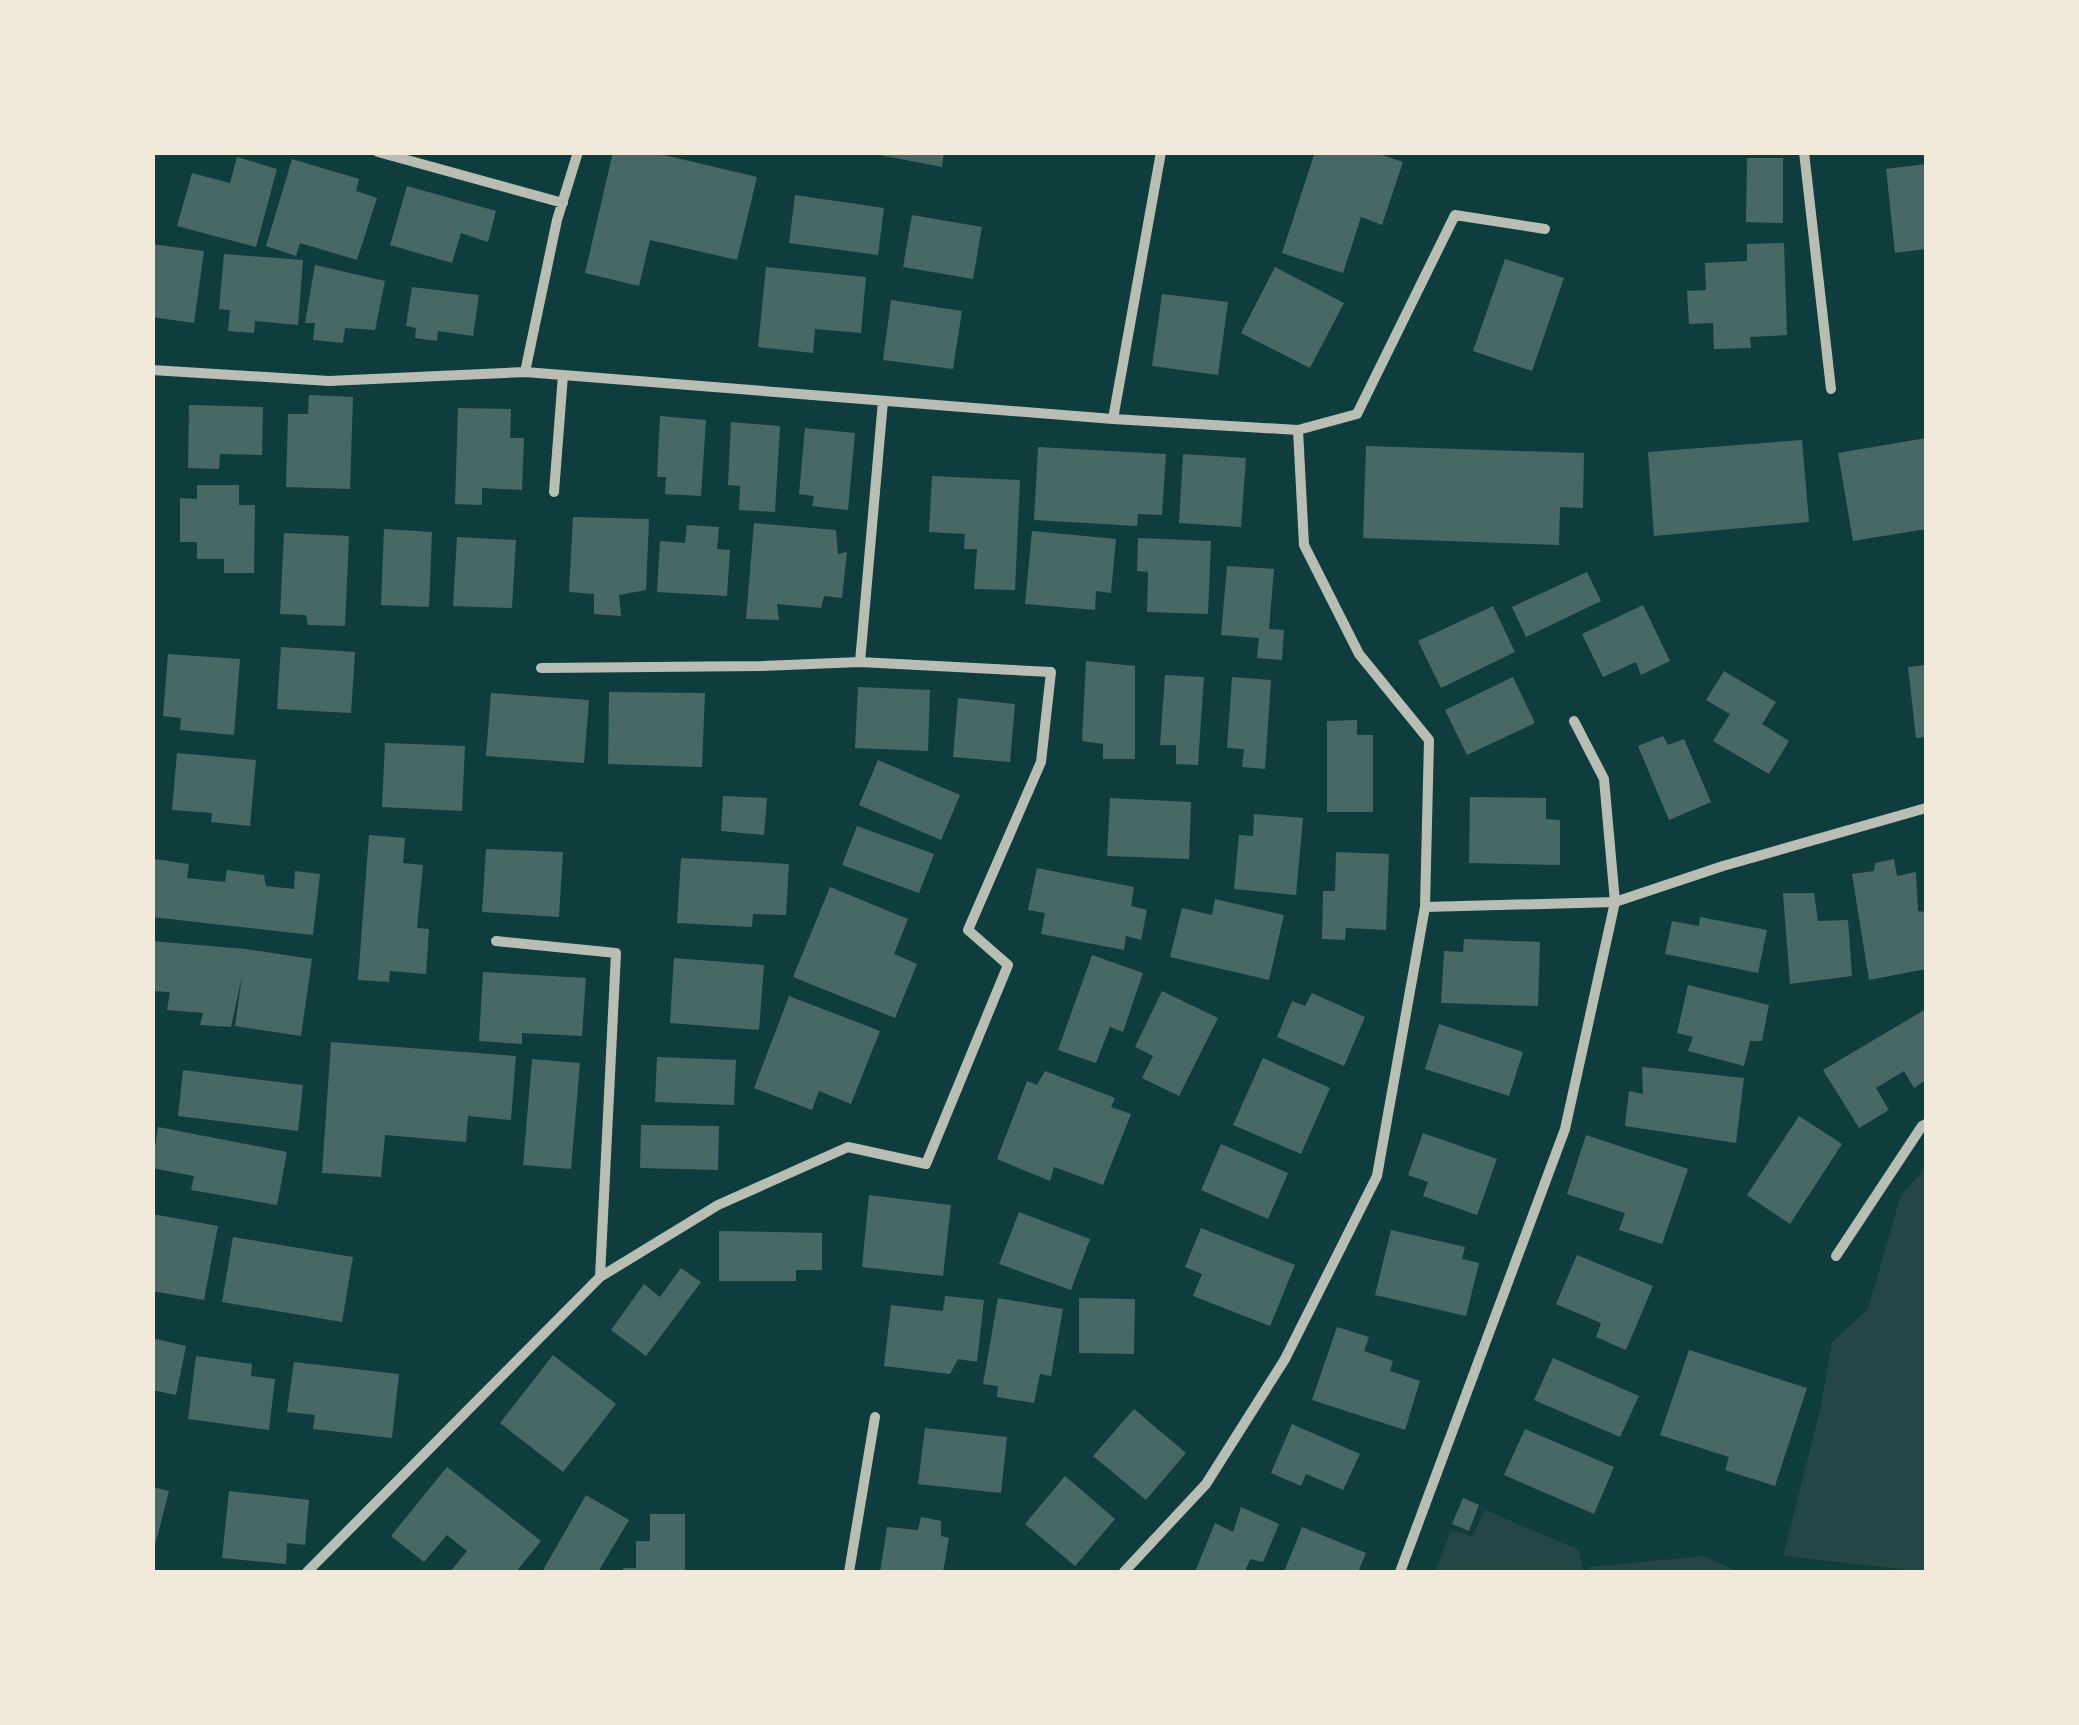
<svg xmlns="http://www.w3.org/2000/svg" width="2079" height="1725" font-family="'Source Sans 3',sans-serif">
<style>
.green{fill:#244646}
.building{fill:#486865}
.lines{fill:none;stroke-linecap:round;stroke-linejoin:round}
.minor{stroke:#b8beb3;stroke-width:10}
</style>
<rect width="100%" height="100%" fill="#0f3d3e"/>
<path class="green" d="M 1926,1167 L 1926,1572 L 1783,1556 L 1821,1406 L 1832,1342 L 1868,1309 L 1901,1195 Z
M 1485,1510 L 1579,1550 L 1583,1572 L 1435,1572 L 1451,1530 L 1472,1537 Z
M 1704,1556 L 1739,1572 L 1586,1572 L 1589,1567 Z"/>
<path class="building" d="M 613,152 L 651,152 L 757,177 L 737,260 L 650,240 L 639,286 L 585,273 Z
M 875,152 L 944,152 L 942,167 L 875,154 Z
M 1315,152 L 1373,152 L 1403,162 L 1382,225 L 1361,217 L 1343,273 L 1282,253 Z
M 237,157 L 277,169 L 256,247 L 177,226 L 192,173 L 230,183 Z
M 1747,158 L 1783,158 L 1783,223 L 1746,222 Z
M 292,159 L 359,179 L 356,191 L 377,198 L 357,260 L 300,243 L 296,256 L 266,246 Z
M 1926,164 L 1926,249 L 1895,253 L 1886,169 Z
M 407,186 L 496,211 L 488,242 L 461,233 L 452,263 L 390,245 Z
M 795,195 L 884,208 L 878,255 L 789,243 Z
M 912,215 L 982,227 L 973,279 L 903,267 Z
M 1784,243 L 1787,335 L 1750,337 L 1751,348 L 1714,349 L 1713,323 L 1689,324 L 1687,291 L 1706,290 L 1705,263 L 1747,261 L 1747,244 Z
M 152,244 L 204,251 L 194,323 L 152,317 Z
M 224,254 L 303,260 L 298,325 L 255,321 L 254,333 L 228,331 L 230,310 L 219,309 Z
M 1505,259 L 1564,278 L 1532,371 L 1473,351 Z
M 315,265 L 385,281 L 375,330 L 345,328 L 343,343 L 313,340 L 315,323 L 305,323 Z
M 766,267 L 866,277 L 861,333 L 815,329 L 813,353 L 758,347 Z
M 1275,267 L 1344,303 L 1310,368 L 1241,333 Z
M 412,287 L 479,295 L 473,336 L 438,331 L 437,341 L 415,338 L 416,328 L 406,326 Z
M 1162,294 L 1228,302 L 1218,375 L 1152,366 Z
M 891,300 L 962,311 L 953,369 L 883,360 Z
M 309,395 L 353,397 L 350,489 L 286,487 L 288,414 L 308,414 Z
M 189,405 L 263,407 L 262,455 L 220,454 L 219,469 L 188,468 Z
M 458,408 L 511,409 L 510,438 L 524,438 L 522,490 L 482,488 L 482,505 L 455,504 Z
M 660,416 L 706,420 L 701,496 L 665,494 L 666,477 L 657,477 Z
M 731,422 L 780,426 L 775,512 L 739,510 L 740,486 L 728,485 Z
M 805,428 L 855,433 L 848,510 L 812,506 L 814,496 L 799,494 Z
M 1926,438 L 1926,529 L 1853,541 L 1838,453 Z
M 1802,440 L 1809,522 L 1654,536 L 1648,452 Z
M 1366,446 L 1584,453 L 1583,508 L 1560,507 L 1559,545 L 1363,538 Z
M 1038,447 L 1166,454 L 1162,515 L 1138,514 L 1137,526 L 1034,520 Z
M 1183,454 L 1246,458 L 1241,527 L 1179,523 Z
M 932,476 L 1020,480 L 1015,590 L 974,589 L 977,549 L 964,549 L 965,534 L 929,532 Z
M 197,485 L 239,485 L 239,505 L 255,505 L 254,573 L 224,573 L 224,559 L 197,559 L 197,542 L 180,542 L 180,498 L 197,499 Z
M 573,517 L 649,519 L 646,590 L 619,595 L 621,616 L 594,614 L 594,594 L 569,592 Z
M 754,523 L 836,530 L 838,554 L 847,552 L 842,598 L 824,596 L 821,608 L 777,604 L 779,620 L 746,619 Z
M 687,525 L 719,527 L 717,549 L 730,550 L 727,596 L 657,592 L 660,541 L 685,543 Z
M 384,529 L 432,532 L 429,607 L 381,605 Z
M 1032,531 L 1116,539 L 1111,593 L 1096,591 L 1095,610 L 1025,604 Z
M 284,533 L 349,536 L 345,626 L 308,625 L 306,615 L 280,614 Z
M 457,537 L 516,540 L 512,608 L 453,606 Z
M 1138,538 L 1211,541 L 1208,614 L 1147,612 L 1148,572 L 1137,571 Z
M 1227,566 L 1274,569 L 1269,629 L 1284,630 L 1282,660 L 1257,658 L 1259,638 L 1221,635 Z
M 1587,572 L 1601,601 L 1526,637 L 1512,607 Z
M 1643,605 L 1670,661 L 1641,675 L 1636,662 L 1603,677 L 1582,634 Z
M 1493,606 L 1515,652 L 1441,688 L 1418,641 Z
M 281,647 L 355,652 L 351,713 L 277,709 Z
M 168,654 L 240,659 L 234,735 L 180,730 L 181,718 L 163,716 Z
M 1086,661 L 1135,666 L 1135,759 L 1103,759 L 1103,744 L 1082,741 Z
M 1926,665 L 1926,737 L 1916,738 L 1908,667 Z
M 1724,671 L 1776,702 L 1762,724 L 1789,741 L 1769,774 L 1713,741 L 1730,714 L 1706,700 Z
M 1165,675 L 1204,677 L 1198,765 L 1176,764 L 1176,745 L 1160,745 Z
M 1232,677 L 1271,680 L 1265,769 L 1242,767 L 1244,749 L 1227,748 Z
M 1513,677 L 1535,723 L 1467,755 L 1445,710 Z
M 858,687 L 930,690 L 928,751 L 855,748 Z
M 609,692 L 705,693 L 702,767 L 608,764 Z
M 491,693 L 589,700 L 584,763 L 486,756 Z
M 958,698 L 1015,704 L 1010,762 L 953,757 Z
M 1357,720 L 1357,735 L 1373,735 L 1373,812 L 1327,812 L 1327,721 Z
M 1663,736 L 1668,745 L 1684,739 L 1711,802 L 1669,820 L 1638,746 Z
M 385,743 L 465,746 L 462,811 L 382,807 Z
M 177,753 L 256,760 L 250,826 L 211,822 L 212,813 L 172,810 Z
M 878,760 L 960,795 L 941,840 L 859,805 Z
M 723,796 L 767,798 L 764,835 L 721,831 Z
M 1470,797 L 1546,798 L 1546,819 L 1560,820 L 1560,865 L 1469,863 Z
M 1110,798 L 1191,802 L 1189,859 L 1107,856 Z
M 1254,814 L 1303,818 L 1296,895 L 1234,889 L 1239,835 L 1253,836 Z
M 857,826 L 934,854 L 919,893 L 842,865 Z
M 369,835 L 405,838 L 403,863 L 423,865 L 417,928 L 429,929 L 426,974 L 390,971 L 389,982 L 358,980 Z
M 486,849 L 563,852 L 559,917 L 482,912 Z
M 1336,852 L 1389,854 L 1386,930 L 1346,928 L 1345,940 L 1322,939 L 1323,891 L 1335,891 Z
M 681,858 L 789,864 L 786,915 L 753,914 L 752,927 L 677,923 Z
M 155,859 L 189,864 L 187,878 L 225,882 L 227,870 L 264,875 L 266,886 L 294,889 L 295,871 L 320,874 L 313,935 L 152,917 Z
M 1894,859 L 1897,876 L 1916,872 L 1918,911 L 1926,912 L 1926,969 L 1869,980 L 1852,874 L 1874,871 L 1875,863 Z
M 1037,868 L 1134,887 L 1131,906 L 1147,910 L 1141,940 L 1126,936 L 1124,950 L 1041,934 L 1045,913 L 1028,910 Z
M 830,887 L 908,919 L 894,954 L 917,964 L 895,1018 L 793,977 Z
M 1783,893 L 1814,893 L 1818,921 L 1848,920 L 1852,976 L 1790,984 Z
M 1215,899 L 1284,915 L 1269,980 L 1170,957 L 1182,908 L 1212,915 Z
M 1700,917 L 1767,930 L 1758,973 L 1665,954 L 1672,921 L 1699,926 Z
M 1464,939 L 1540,942 L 1538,1006 L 1441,1003 L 1444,951 L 1463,952 Z
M 152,941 L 245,949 L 312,959 L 301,1036 L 235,1026 L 242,976 L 231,1027 L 200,1025 L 203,1013 L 167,1010 L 170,992 L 152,991 Z
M 1092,955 L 1143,973 L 1123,1032 L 1110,1027 L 1096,1063 L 1058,1050 Z
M 674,958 L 764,965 L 759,1030 L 670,1023 Z
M 483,972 L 586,978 L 582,1036 L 522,1033 L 522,1044 L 479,1041 Z
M 1688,985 L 1769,1005 L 1762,1041 L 1750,1041 L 1744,1066 L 1688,1051 L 1693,1037 L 1677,1033 Z
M 1162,991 L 1218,1018 L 1179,1096 L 1142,1078 L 1153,1056 L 1135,1047 Z
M 1312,993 L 1365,1017 L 1344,1066 L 1277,1037 L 1292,1001 L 1305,1006 Z
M 789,996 L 880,1031 L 851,1104 L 819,1091 L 812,1110 L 754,1088 Z
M 1926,1009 L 1926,1080 L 1914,1088 L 1904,1071 L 1876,1088 L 1889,1110 L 1859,1128 L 1823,1070 Z
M 1439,1024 L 1523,1052 L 1509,1096 L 1425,1069 Z
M 331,1042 L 516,1056 L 511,1120 L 468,1116 L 466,1142 L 385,1135 L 381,1177 L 322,1173 Z
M 657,1057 L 736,1060 L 734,1105 L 655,1102 Z
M 1263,1058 L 1330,1088 L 1301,1154 L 1233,1125 Z
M 532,1059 L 580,1063 L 571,1169 L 523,1165 Z
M 1642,1067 L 1744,1078 L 1736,1143 L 1625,1126 L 1629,1091 L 1643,1094 Z
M 183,1070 L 303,1085 L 298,1131 L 178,1116 Z
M 1045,1071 L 1115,1098 L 1111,1107 L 1131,1114 L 1103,1185 L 1054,1167 L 1050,1181 L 997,1159 L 1027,1081 L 1037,1085 Z
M 1799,1116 L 1842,1144 L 1790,1224 L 1747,1195 Z
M 641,1125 L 719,1126 L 718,1170 L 640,1168 Z
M 158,1127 L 287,1152 L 277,1205 L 191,1190 L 194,1176 L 152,1168 Z
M 1423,1133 L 1497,1159 L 1477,1215 L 1423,1196 L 1428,1182 L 1408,1175 Z
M 1586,1135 L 1688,1169 L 1662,1244 L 1619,1230 L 1625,1213 L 1567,1194 Z
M 1221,1144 L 1288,1173 L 1268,1219 L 1201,1190 Z
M 869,1195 L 951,1205 L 943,1276 L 862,1267 Z
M 1019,1212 L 1090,1239 L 1071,1290 L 999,1264 Z
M 152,1214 L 218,1226 L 204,1300 L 152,1291 Z
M 1201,1228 L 1295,1265 L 1270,1326 L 1193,1296 L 1202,1274 L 1185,1267 Z
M 1391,1230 L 1465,1247 L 1462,1259 L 1479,1263 L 1466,1316 L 1375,1295 Z
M 719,1231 L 822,1233 L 822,1270 L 796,1270 L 796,1281 L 719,1281 Z
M 233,1237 L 353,1257 L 342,1322 L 222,1302 Z
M 1577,1255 L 1653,1286 L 1626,1350 L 1596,1337 L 1601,1323 L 1556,1304 Z
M 681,1268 L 701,1282 L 646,1356 L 611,1330 L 644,1284 L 660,1297 Z
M 945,1296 L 984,1300 L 977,1362 L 958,1359 L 950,1374 L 884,1366 L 891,1305 L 943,1311 Z
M 998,1298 L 1063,1309 L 1051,1376 L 1040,1374 L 1034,1403 L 997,1397 L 998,1386 L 983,1384 Z
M 1079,1298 L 1135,1299 L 1134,1354 L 1079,1353 Z
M 1337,1327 L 1369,1337 L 1364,1351 L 1393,1361 L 1390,1371 L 1420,1381 L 1405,1430 L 1312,1400 Z
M 152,1338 L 186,1346 L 176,1395 L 152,1390 Z
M 1689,1350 L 1807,1388 L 1775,1486 L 1725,1470 L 1729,1457 L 1660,1435 Z
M 553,1355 L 616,1404 L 563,1472 L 500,1423 Z
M 196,1356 L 252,1364 L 251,1376 L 275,1379 L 269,1430 L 188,1419 Z
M 1553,1358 L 1639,1396 L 1620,1437 L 1534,1400 Z
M 294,1362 L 399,1374 L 392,1438 L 313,1429 L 315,1415 L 287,1412 Z
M 1134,1409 L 1186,1453 L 1146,1500 L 1093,1456 Z
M 1292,1424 L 1360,1454 L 1343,1490 L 1306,1474 L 1301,1486 L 1271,1473 Z
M 925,1428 L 1007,1437 L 1001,1493 L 918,1484 Z
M 1525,1429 L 1614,1467 L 1594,1514 L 1504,1475 Z
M 447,1467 L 541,1541 L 516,1572 L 450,1572 L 467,1551 L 447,1535 L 424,1562 L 391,1536 Z
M 1065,1476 L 1115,1519 L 1075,1566 L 1025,1524 Z
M 152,1487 L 169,1491 L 154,1549 L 152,1549 Z
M 229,1491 L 309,1500 L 305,1545 L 287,1543 L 286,1564 L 222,1558 Z
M 586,1495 L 629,1520 L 598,1572 L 542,1572 Z
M 1463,1498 L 1479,1505 L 1469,1531 L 1452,1524 Z
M 1241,1507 L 1279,1524 L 1263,1562 L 1250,1559 L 1245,1572 L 1195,1572 L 1215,1523 L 1233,1532 Z
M 650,1514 L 685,1514 L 685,1572 L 623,1572 L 623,1568 L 636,1568 L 636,1541 L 650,1541 Z
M 921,1517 L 941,1521 L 941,1536 L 949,1538 L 943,1572 L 880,1572 L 887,1527 L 918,1530 Z
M 1302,1527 L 1366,1553 L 1358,1572 L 1284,1572 Z"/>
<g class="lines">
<path class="minor" d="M 378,152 L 563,203
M 1804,152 L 1831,389
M 152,370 L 329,381 L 525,372 L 1113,419 L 1298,430 L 1304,545 L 1359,654 L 1429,740 L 1425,907 L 1377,1176 L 1285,1359 L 1206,1484 L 1124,1572
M 525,372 L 557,220 L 578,152
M 1113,419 L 1161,152
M 1298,430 L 1357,414 L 1455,215 L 1545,229
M 554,492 L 563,375
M 860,662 L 883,401
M 1425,907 L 1615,902 L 1604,779 L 1574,721
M 496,941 L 616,953 L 600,1277
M 1836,1256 L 1922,1126 L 1926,1124
M 307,1572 L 600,1277 L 718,1205 L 848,1147 L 926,1164 L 1008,965 L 968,930 L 1041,762 L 1051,672 L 860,662 L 762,666 L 541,668
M 849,1572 L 875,1417
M 1400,1572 L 1565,1129 L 1615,902 L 1723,866 L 1926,808"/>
</g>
<rect width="2079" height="1725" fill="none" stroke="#f1e9da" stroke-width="310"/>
</svg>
